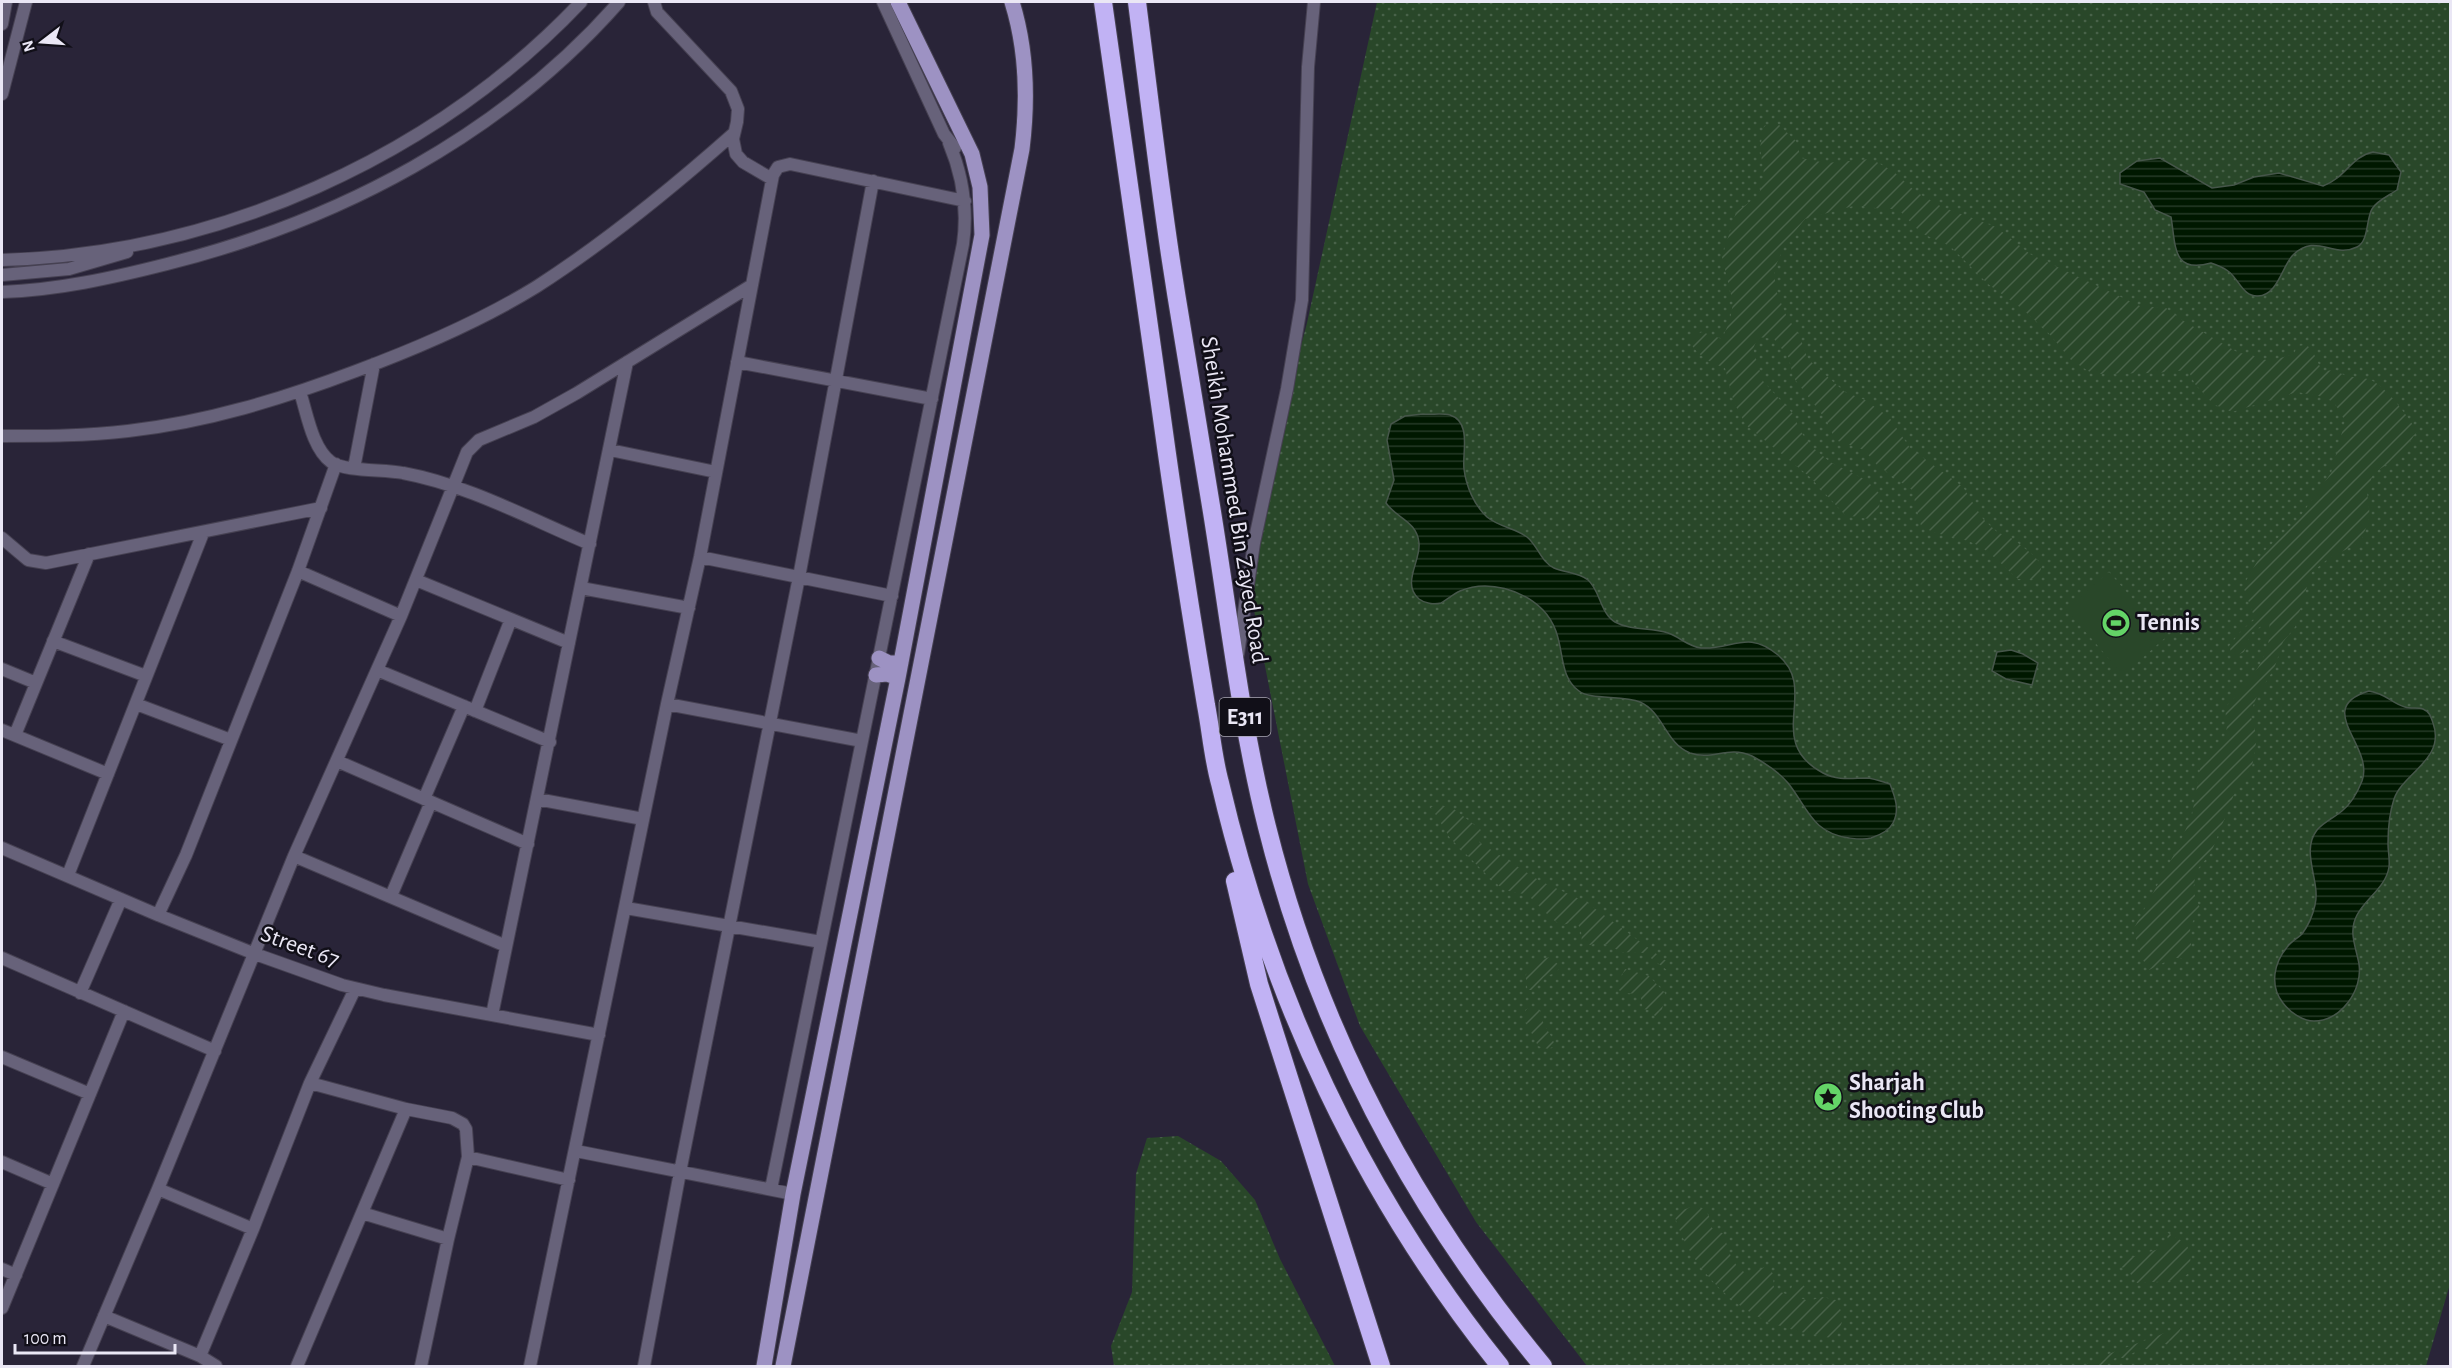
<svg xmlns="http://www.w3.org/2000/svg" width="2452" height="1368" font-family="'Alegreya Sans',sans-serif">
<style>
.grass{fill:url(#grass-dots)}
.garden{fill:url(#garden-furrows)}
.pitch{fill:#294729}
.water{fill:url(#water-rules);stroke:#46564a;stroke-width:1.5}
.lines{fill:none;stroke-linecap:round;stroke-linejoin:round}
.minor-casing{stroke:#464152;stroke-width:14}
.major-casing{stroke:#464152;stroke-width:17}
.highway-casing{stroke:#464152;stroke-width:20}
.minor{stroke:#67627a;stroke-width:12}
.major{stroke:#9d92c3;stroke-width:15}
.highway{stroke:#c1b2f4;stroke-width:18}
.labels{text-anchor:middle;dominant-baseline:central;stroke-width:5;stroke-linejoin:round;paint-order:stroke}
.shield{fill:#110f18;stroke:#a9a6b3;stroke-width:1.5}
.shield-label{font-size:22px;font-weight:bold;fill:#eae7f5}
.street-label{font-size:24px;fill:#eae7f5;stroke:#110f18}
.poi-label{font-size:24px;font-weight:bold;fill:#eae7f5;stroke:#110f18;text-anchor:start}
</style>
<defs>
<pattern id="grass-dots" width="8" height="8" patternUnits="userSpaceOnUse" patternTransform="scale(1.5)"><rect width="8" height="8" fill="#294729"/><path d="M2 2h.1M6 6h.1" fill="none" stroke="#486249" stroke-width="1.8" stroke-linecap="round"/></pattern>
<pattern id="garden-furrows" width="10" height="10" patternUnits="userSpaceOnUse" patternTransform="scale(1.5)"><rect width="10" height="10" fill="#294729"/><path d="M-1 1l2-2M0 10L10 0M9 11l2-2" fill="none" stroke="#486249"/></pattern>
<pattern id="water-rules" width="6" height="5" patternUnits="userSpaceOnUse" patternTransform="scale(1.5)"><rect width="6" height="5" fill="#001800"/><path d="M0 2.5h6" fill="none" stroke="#253a26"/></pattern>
</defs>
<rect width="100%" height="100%" fill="#292438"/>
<path class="grass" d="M 1377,2 L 2450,2 L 2450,1284 L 2426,1366 L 1587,1366 L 1476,1222 L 1360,1026 L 1308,884 L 1250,590 L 1297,361 L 1307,323 Z
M 1178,1136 L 1221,1161 L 1255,1200 L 1280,1259 L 1335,1366 L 1114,1366 L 1111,1346 L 1132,1292 L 1136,1174 L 1147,1138 Z"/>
<path class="garden" d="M 1776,122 L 1796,141 L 1801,158 L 1826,163 L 1871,159 L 1893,171 L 1916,192 L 1942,207 L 1996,227 L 2030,254 L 2140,306 L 2166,308 L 2182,320 L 2237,352 L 2270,361 L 2294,354 L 2297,346 L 2307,345 L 2313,352 L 2322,371 L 2336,370 C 2347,379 2355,376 2368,379 C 2385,384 2408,417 2417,431 L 2403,453 L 2373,474 L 2367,492 L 2370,516 L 2361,542 L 2329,558 L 2311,573 L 2295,627 L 2283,642 L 2274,669 L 2257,696 L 2250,714 L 2257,737 L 2252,767 L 2235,792 L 2211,853 L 2196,871 L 2193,891 L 2200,908 L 2190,927 L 2191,945 L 2187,958 L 2173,958 L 2149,970 L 2143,960 L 2133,930 L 2178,847 L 2192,815 L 2200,768 L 2224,743 L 2227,726 L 2225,708 C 2247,683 2274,658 2269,621 L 2251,633 L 2244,652 L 2233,657 L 2229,646 L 2242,630 L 2255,619 L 2243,586 L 2262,553 L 2299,518 L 2331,473 L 2345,421 L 2334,402 L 2319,396 L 2297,392 L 2232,412 L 2213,404 L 2195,384 L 2188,370 L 2155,373 L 2093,374 L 2071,360 L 2046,330 L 2021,308 L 1988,284 L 1950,246 L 1921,233 L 1898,209 L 1881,209 L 1857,205 L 1805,219 L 1785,244 L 1774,270 L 1776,290 L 1785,313 L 1800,337 L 1807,357 L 1815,366 L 1845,392 L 1865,400 L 1889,417 L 1910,448 L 1963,487 L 1983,519 L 1997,532 L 2013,539 L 2033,555 L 2042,565 L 2038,579 L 2018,579 C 2005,568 1994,555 1979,546 C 1960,535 1940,538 1921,526 L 1912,490 L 1877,465 L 1864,450 L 1835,440 L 1827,421 L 1793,377 L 1789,358 L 1774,339 L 1758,337 L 1753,349 L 1763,381 L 1793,414 L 1801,432 L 1811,446 L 1830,462 L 1866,480 L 1880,494 L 1879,511 L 1869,519 L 1845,515 L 1810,477 L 1746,425 L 1734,403 L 1725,368 C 1710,363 1699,356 1690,343 L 1695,335 L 1702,332 L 1722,339 L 1730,320 L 1733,303 L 1722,257 L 1736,212 L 1759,195 L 1764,174 L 1760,148 L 1764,126 Z
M 1450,806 L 1481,830 L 1479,842 L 1540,881 L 1586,902 L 1669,963 L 1667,970 L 1644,953 L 1622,952 L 1601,942 L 1590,945 L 1582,943 L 1581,931 L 1577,922 L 1561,925 L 1552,919 L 1528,895 L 1504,890 L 1487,875 L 1450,838 L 1431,807 Z
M 1550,957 L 1561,967 L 1555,973 L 1544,977 L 1533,990 L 1527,990 C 1528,984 1525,980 1526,975 C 1528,964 1540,959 1550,957 Z
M 1625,969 L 1649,976 L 1665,993 L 1660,1021 L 1649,1010 L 1643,1009 L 1640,994 L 1623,993 L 1616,988 Z
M 1531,1007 L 1540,1011 C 1541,1025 1552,1033 1555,1046 L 1548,1049 L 1538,1046 L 1526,1022 L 1525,1010 Z
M 1693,1207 L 1704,1209 L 1709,1216 L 1712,1228 L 1724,1234 C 1728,1251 1732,1265 1747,1274 L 1767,1266 L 1774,1275 L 1773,1285 L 1777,1291 L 1789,1295 L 1792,1286 L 1801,1283 L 1805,1288 L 1800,1298 L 1809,1301 L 1822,1297 L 1836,1300 C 1845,1317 1845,1325 1831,1338 C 1813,1335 1794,1331 1777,1325 C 1731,1309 1688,1263 1675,1217 L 1681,1210 Z
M 2166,1232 C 2189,1245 2190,1242 2191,1271 C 2178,1284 2155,1281 2137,1283 L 2126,1268 L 2119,1267 L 2118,1261 L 2166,1247 L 2168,1239 Z
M 2181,1327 L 2179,1334 L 2168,1345 L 2160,1342 L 2150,1350 L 2141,1348 L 2125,1358 L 2115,1358 L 2105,1365 L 2083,1366 L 2103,1356 Z"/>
<path class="pitch" d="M 2109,572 L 2166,637 L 2123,675 L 2066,609 Z"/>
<path class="water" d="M 2373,152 L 2389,155 L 2401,172 L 2397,190 C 2390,195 2376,201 2372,209 C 2366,219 2369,241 2357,247 C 2333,259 2316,232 2293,255 C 2282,266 2278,295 2258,296 C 2243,297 2239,279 2228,271 C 2223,267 2217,265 2211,263 C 2172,274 2176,246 2171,217 L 2155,210 L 2144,192 L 2120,184 L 2120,173 L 2137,161 L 2160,158 L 2212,188 L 2234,185 L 2254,177 L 2279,173 L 2323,186 C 2347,177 2350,157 2373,152 Z
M 1423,414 C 1431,415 1442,413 1450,415 C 1472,422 1462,453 1464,469 C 1466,486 1474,505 1487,517 C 1499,527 1515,528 1527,537 C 1538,546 1541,562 1554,568 C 1565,573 1578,572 1588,580 C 1600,590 1600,613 1615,622 C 1631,631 1651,627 1668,633 C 1680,637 1687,646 1701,648 C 1733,650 1747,629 1778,655 C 1820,690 1763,741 1823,773 C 1838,781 1852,778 1868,778 C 1875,779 1883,782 1890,784 C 1895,797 1900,810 1893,823 C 1889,831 1880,835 1871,838 C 1864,840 1857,839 1849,838 C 1812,833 1808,808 1788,783 C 1778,771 1765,763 1752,756 C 1727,745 1713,761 1690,753 C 1666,744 1663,712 1640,702 C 1623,695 1590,700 1579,691 C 1554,673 1569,637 1543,610 C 1523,590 1488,579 1460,591 C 1453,594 1447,600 1441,603 C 1434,605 1424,603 1419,599 C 1401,584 1421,561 1419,543 C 1417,521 1396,518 1386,503 L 1394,480 L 1387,440 L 1391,424 L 1405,416 Z
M 2011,650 L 2023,654 L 2038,663 L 2032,685 L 2006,679 L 1992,671 L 1997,652 Z
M 2369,691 C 2387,694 2391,703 2405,707 C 2411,709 2418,707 2423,709 C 2430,712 2431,717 2433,723 C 2446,759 2403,773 2394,799 C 2389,814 2388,829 2388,844 C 2388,851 2390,860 2389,867 C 2386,887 2366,898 2357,915 C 2348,932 2356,947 2359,964 C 2363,990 2341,1021 2314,1021 C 2302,1021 2290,1012 2283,1003 C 2269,985 2274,962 2288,946 C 2292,941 2298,938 2302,934 C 2308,926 2313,914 2315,905 C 2321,881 2300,852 2317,830 C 2323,822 2334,818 2342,811 C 2351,804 2358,791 2362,781 C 2375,746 2312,708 2369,691 Z"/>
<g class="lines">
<g class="minor-casing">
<path id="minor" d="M 654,2 L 657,12 L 731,91 L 738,109 L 737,122 L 733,139 L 736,154 L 743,162 L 772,179
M 883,2 L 944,134 L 955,148
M 2,24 L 6,2
M 2,94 L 26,2
M 2,260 C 217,254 433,158 581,2
M 2,275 L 69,269 L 127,252
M 2,292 C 58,290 112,278 167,264 C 338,221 501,136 619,2
M 737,362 L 932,399
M 300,392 C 307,413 312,448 331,462 C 346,472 384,469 403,473 C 468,485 530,519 590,544
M 2,436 C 44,436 86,436 128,431 C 207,422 282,399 356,371 C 418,348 479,322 536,287 C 606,242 671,189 733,134
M 610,450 L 716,472
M 354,468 L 374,364
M 2,538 L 28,560 L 46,563 L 321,508
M 700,557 L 892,596
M 298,571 L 401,616
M 416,580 L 569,643
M 581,588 L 689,608
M 53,641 L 146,676
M 1238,654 L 1254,543 L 1287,389 L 1302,300 L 1308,67 L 1314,2
M 2,669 L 36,683
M 377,670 L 550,742
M 136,704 L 231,740
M 667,704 L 862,741
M 475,711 L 511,619
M 2,730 L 108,774
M 15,735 L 89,554
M 337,761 L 528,844
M 424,799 L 464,706
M 537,799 L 643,819
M 2,848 L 158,915 L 255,954 L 342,985 L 384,995 L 599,1035
M 294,856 L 506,946
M 68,875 L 203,533
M 391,896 L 431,802
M 626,908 L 821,942
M 158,915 L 186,855 L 298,571 L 336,464
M 2,958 L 215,1051
M 80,993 L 121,899
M 492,1015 L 627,362
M 2,1057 L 90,1094
M 310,1083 L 406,1109 L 452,1118 L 463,1124 L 466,1129 L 468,1157 L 448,1239 L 421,1366
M 576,1151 L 793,1194
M 468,1157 L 569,1180
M 2,1162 L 53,1184
M 158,1189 L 253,1229
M 771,1189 L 963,244 C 968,208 963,176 949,143
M 362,1213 L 448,1239
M 2,1269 L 16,1275
M 2,1308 L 124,1011
M 104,1316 L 200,1356 L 216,1366
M 200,1356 L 253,1229 L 310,1083 L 355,989
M 83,1366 L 158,1189 L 294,856 L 401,616 L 467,452 L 479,440 L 534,417 L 577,393 L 752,285
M 297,1366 L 406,1109
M 530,1366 L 667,704 L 700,557 L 773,175 L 778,167 L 790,164 L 965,201
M 644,1366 L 680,1172 L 799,577 L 873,181"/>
</g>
<g class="major-casing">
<path id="major" d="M 879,658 L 889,663 L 901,663
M 876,675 L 887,674 L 898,678
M 764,1366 L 793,1194 L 898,678 L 982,235 L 980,187 L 972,154 L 898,2
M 783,1366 L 1022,149 C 1028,100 1027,50 1012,2"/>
</g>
<g class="highway-casing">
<path id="highway" d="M 1103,2 C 1124,152 1146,303 1167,454 C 1179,538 1192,621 1206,705 C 1211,731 1213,758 1220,783 C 1270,997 1363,1195 1500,1366
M 1137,2 C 1148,88 1158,175 1171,261 C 1184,345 1198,429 1212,512 C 1229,617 1241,724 1267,827 C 1317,1027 1412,1208 1543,1366
M 1235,881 L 1259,984 L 1381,1366"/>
</g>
<use href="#minor" class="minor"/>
<use href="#major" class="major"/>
<use href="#highway" class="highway"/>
</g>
<defs>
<g id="stadium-disc" transform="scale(1.5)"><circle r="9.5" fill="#64d467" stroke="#110f18"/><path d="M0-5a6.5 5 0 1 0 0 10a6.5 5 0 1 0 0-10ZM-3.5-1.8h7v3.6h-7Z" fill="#111"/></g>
<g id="sight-disc" transform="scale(1.5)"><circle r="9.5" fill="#64d467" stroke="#110f18"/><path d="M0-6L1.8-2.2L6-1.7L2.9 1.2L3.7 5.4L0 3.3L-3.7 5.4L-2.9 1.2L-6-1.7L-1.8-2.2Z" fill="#111"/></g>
</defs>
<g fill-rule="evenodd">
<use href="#stadium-disc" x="2116" y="623"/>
<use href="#sight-disc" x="1828" y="1097"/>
</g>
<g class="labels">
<rect class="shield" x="1219.5" y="698" width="51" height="38" rx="4.5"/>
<g class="shield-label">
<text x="1245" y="717">E311</text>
</g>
<g class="street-label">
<text transform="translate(1234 500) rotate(81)">Sheikh Mohammed Bin Zayed Road</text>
<text transform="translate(300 947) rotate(20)">Street 67</text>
</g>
<g class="poi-label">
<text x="2137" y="623">Tennis</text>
<text x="1849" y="1083">Sharjah<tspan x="1849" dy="28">Shooting Club</tspan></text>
</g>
</g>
<rect width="2452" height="1368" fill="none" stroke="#eae7f5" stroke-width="6"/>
<g transform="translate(42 42) rotate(253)" stroke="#110f18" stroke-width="4.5" paint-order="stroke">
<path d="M0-4.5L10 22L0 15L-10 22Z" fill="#eae7f5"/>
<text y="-9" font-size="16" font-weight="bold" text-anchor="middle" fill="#eae7f5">N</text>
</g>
<path d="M15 1344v9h160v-9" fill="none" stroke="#eae7f5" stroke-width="3"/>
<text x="24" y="1344" font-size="18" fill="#eae7f5" stroke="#110f18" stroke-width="4.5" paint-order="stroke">100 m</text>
</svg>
